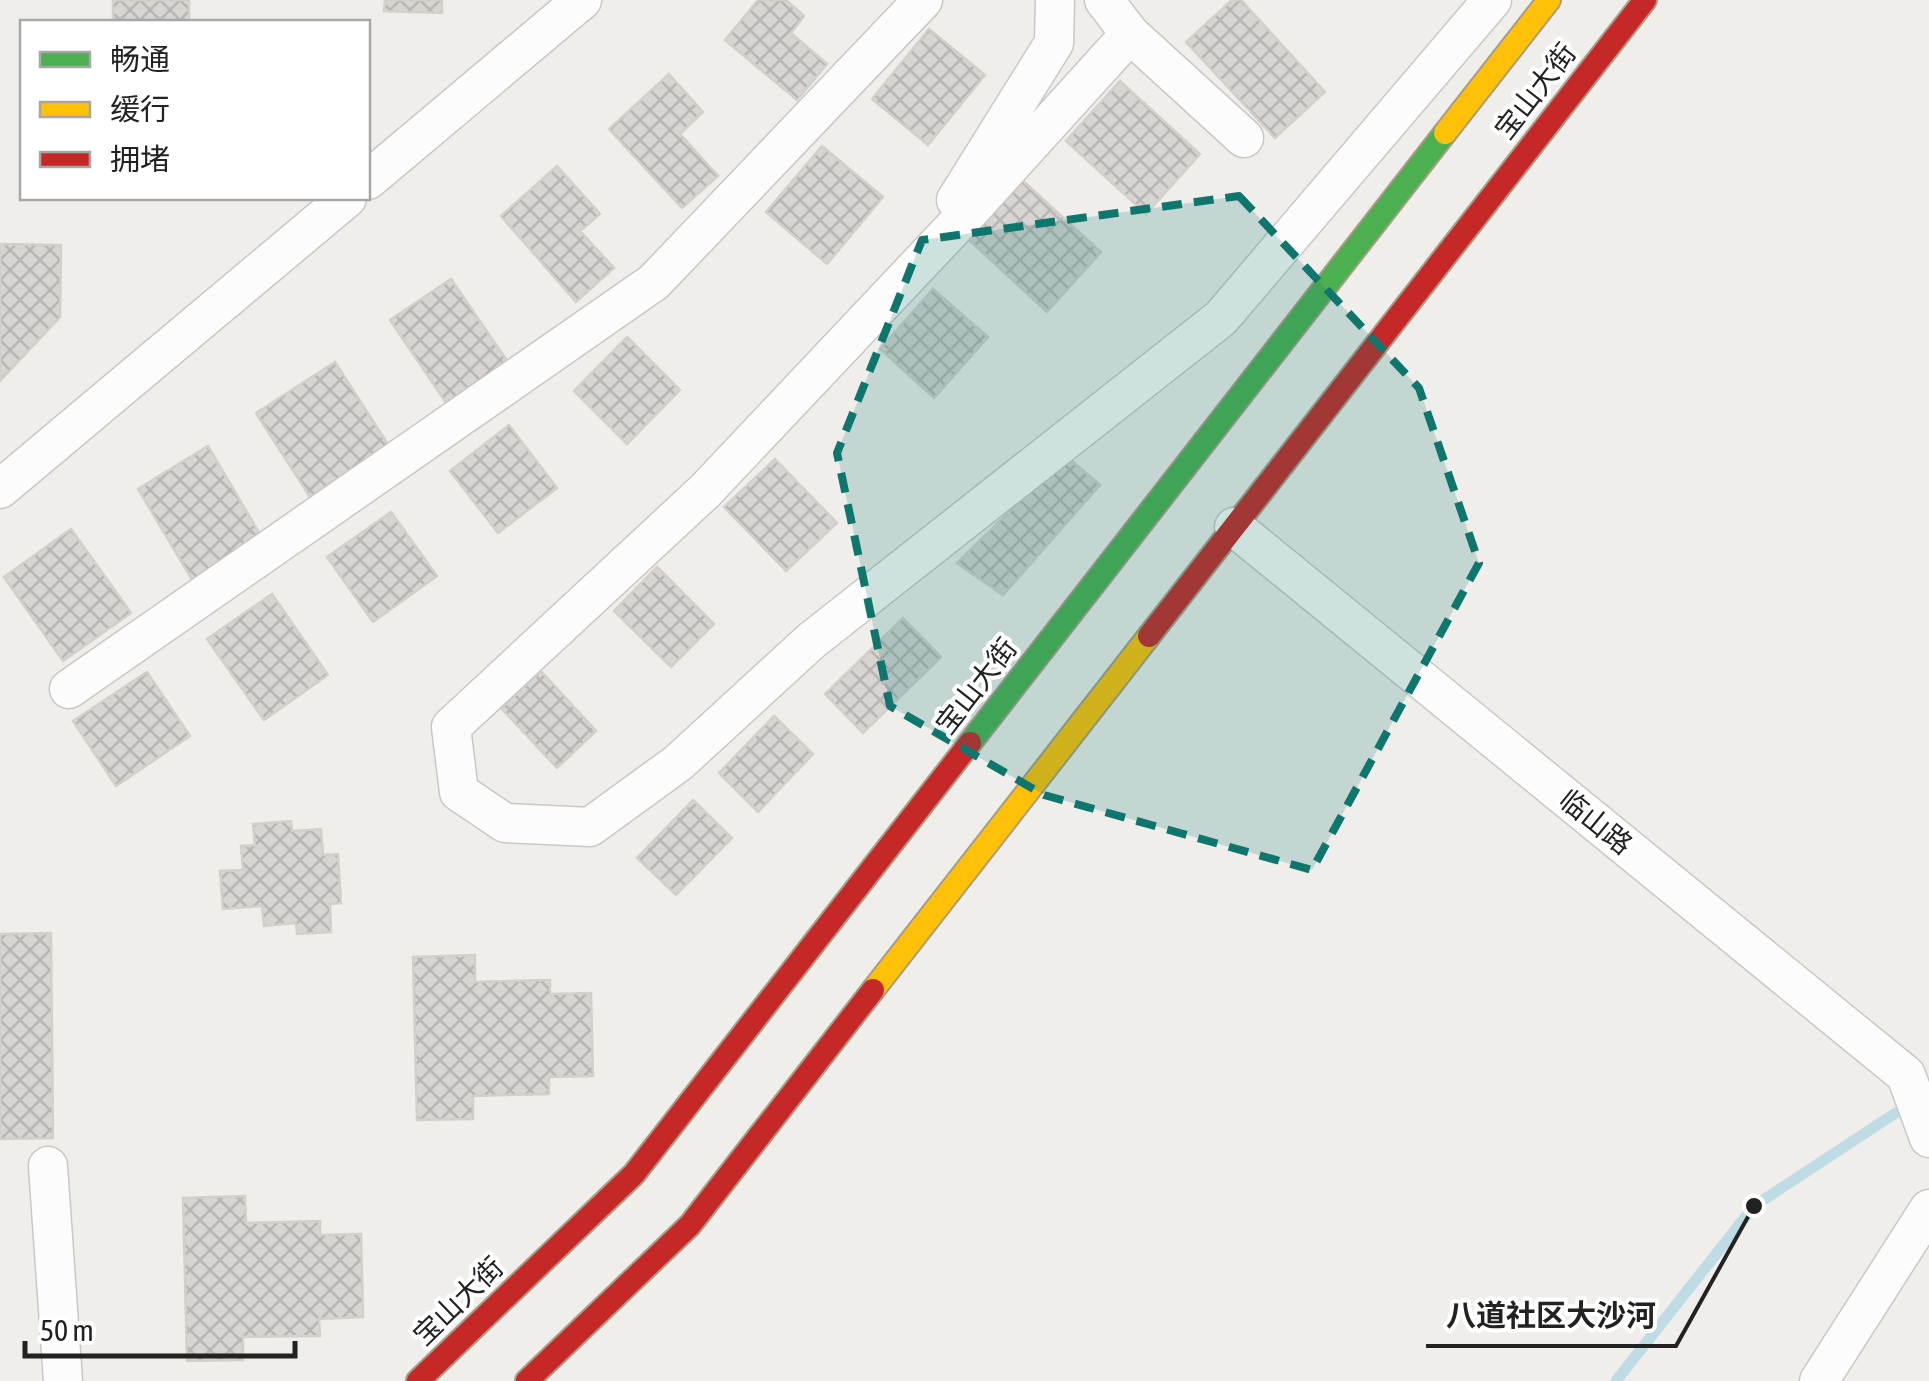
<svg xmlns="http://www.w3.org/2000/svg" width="1929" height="1381" font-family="'Asap Condensed','Noto Sans SC',sans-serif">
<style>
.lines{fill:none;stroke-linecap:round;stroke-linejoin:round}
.stream{stroke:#bfdbe3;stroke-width:11}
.building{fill:url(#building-cross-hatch);stroke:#d3d0cc;stroke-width:2.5}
.street-casing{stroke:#c9c8c7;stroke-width:41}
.fast-casing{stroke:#a79c86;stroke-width:26}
.slow-casing{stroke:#a79c86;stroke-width:26}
.jam-casing{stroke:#a79c86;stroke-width:26}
.street{stroke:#fdfcfc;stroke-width:38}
.fast{stroke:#4caf50;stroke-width:22}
.slow{stroke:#ffc107;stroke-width:22}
.jam{stroke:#c62828;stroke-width:22}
.marked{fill:#0f766e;fill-opacity:0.2;stroke:#0f766e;stroke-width:8;stroke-dasharray:20 12;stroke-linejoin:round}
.labels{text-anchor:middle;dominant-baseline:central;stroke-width:8;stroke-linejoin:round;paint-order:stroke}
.street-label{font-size:28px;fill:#222;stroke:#fff}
.leader{fill:none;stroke:#222;stroke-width:4}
.callout-dot{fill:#222;stroke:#fff;stroke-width:4}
.callout-label{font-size:30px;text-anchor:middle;font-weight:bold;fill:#222;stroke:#fff;stroke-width:8;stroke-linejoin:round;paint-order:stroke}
</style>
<defs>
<pattern id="building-cross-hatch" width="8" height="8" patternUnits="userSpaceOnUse" patternTransform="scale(2.5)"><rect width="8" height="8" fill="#d7d4d2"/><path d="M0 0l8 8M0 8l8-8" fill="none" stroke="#b8b6b4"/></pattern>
</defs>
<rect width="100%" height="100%" fill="#f0eeeb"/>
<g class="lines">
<path class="stream" d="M 1616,1381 L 1754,1206 L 1911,1103"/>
</g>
<path class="building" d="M 113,0 L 189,0 L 189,22 L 113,22 Z
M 385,0 L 442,0 L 442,13 L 384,11 Z
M 758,0 L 786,0 L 804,16 L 791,33 L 827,64 L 797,100 L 725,40 Z
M 1232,0 L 1241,0 L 1325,92 L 1275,138 L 1186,42 Z
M 929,29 L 985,75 L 928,145 L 872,99 Z
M 669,74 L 703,112 L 680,134 L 718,176 L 682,208 L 609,129 Z
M 1120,81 L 1200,154 L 1146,214 L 1066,141 Z
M 822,146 L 883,197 L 827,264 L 766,212 Z
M 557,166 L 600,214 L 580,231 L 614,268 L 576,302 L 501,216 Z
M 1022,180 L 1101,252 L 1047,312 L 968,239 Z
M 0,244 L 61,245 L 60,317 L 0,381 Z
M 451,279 L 512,368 L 451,410 L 390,320 Z
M 933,289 L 988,337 L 934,398 L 880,349 Z
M 627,337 L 680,390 L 627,444 L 574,391 Z
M 335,362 L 389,446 L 310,497 L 256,413 Z
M 509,425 L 557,488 L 498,533 L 450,471 Z
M 208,446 L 264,541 L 194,583 L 138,489 Z
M 1066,456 L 1100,485 L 1003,595 L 957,563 Z
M 775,459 L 837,523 L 786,571 L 724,507 Z
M 391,512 L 437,576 L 373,622 L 327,557 Z
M 71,529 L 131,613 L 63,661 L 4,577 Z
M 657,567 L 714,624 L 671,667 L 614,611 Z
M 272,594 L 328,675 L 264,720 L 207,639 Z
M 903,618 L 941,657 L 863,733 L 825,694 Z
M 541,671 L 596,731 L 557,768 L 501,708 Z
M 147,672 L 190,736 L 116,786 L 73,721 Z
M 774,716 L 813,754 L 758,812 L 719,773 Z
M 693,800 L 732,838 L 676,895 L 637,858 Z
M 291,821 L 292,831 L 321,829 L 323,855 L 338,854 L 341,903 L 330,904 L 331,932 L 297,934 L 296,923 L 264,926 L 262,906 L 223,909 L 220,871 L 243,870 L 241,846 L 255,845 L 253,824 Z
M 51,933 L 53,1138 L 0,1139 L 0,934 Z
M 475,955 L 475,982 L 550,980 L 550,994 L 591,993 L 593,1076 L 549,1077 L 549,1094 L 473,1096 L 473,1119 L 417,1120 L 413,957 Z
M 245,1196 L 246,1223 L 320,1221 L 320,1235 L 361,1234 L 363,1317 L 319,1319 L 320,1336 L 243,1337 L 243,1360 L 187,1361 L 183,1198 Z"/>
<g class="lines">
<g class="street-casing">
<path id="street" d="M 1104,0 L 1130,34 L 975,205 L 705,491 L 451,727 L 459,792 L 505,823 L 590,827 L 678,763 L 811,641 L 1221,318 L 1492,0
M 1130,34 L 1244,138
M 368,180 L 582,0
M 956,200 L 1054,43 L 1055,0
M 0,489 L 347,198
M 1234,527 L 1906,1075 L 1929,1138
M 69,689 L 654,282 L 923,0
M 48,1166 L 63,1381
M 1819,1381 L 1929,1209"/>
</g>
<g class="fast-casing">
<path id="fast" d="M 970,743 L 1445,133"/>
</g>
<g class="slow-casing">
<path id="slow" d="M 1445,133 L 1549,0
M 873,990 L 1149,636"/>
</g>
<g class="jam-casing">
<path id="jam" d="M 1149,636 L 1645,0
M 418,1381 L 634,1174 L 970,743
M 527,1381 L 690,1225 L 873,990"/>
</g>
<use href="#street" class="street"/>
<use href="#fast" class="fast"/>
<use href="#slow" class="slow"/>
<use href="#jam" class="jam"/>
</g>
<path class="marked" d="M 1239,196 L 1419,388 L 1479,563 L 1312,870 L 1044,795 L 890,706 L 837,453 L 922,240 Z"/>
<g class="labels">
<g class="street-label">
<text transform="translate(1535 91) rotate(-52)">宝山大街</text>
<text transform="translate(976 686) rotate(-52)">宝山大街</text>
<text transform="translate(1596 822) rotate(39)">临山路</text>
<text transform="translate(458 1301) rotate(-44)">宝山大街</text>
</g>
</g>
<path class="leader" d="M1754 1206L1676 1346H1426"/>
<circle class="callout-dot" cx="1754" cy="1206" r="10"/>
<g class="callout-label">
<text x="1551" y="1326">八道社区大沙河</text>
</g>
<rect x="20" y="20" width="350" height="180" fill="#ffffff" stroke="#a7a7a7" stroke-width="2.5"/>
<rect x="40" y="52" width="50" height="15" fill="#4caf50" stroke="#a7a7a7" stroke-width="2.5"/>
<text x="110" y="70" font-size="30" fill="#222222">畅通</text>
<rect x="40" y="102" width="50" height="15" fill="#ffc107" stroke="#a7a7a7" stroke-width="2.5"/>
<text x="110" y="120" font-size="30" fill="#222222">缓行</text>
<rect x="40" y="152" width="50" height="15" fill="#c62828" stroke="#a7a7a7" stroke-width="2.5"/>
<text x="110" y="170" font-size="30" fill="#222222">拥堵</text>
<path d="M25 1341v15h270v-15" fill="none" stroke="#222222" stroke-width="5"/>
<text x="40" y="1341" font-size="30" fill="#222222" stroke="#ffffff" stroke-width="8" paint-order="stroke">50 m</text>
</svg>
